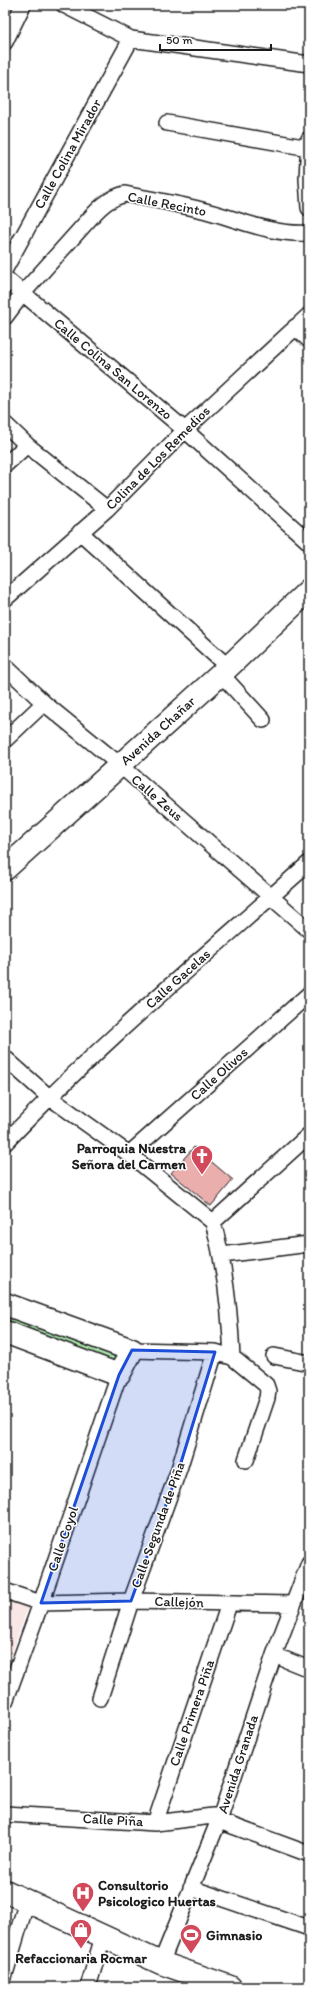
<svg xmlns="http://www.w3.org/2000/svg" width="314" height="1992" font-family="Itim,sans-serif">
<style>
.built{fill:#f9e7e6}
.green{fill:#ade9af;stroke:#648266}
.building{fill:#eaafad;stroke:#1c1c1c}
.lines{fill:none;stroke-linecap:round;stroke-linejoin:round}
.street-casing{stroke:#1c1c1c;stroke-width:18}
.secondary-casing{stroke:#1c1c1c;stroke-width:25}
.street{stroke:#fff;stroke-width:15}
.secondary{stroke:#fff;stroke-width:22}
.marked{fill:#1d4ed8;fill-opacity:0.2;stroke:#1d4ed8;stroke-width:3;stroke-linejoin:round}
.labels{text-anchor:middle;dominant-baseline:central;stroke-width:3;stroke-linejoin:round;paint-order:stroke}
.street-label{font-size:14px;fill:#1c1c1c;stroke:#fff}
.poi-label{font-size:14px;font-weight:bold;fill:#1c1c1c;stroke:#fff;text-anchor:start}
</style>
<rect width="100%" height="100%" fill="#fff"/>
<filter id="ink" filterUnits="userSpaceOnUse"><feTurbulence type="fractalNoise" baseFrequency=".025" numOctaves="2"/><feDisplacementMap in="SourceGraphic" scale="8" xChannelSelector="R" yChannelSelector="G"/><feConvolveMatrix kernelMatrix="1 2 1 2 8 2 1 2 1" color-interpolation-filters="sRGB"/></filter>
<g filter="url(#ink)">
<path class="built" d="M 5,1595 L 29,1604 L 5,1673 Z"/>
<path class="green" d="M 5,1309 L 108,1348 L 118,1363 L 5,1323 Z"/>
<path class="building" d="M 194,1147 L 233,1180 L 211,1206 L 171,1173 Z"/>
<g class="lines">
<g class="street-casing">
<path id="street" d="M 64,5 L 131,39 L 309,64
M 5,42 L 23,5
M 167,123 L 309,148
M 309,139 L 307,179 L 309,208
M 5,269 L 131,39
M 5,278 L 185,430 L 309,542
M 5,317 L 23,293 L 93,215 C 103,204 111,198 125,194 C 149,199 174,203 198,209 C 234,217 271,236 309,233
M 295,327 L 309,340
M 5,424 L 27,445 L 107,509
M 5,465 L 27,445
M 80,532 L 228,667
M 5,599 L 107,509 L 185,430 L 309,315
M 5,666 L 44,703 L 120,765 L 309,930
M 221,674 L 263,720
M 5,740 L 44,703
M 5,1058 L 49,1097 L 129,1154 L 213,1222
M 5,1143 C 100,1043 206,955 309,863
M 129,1154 L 309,994
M 213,1222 C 225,1266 230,1312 232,1357
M 213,1222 L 309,1135
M 222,1255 L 309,1244
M 132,1350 L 215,1352 L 232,1357 L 266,1385 L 268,1391 L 267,1398 L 246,1460
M 274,1356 L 309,1363
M 5,1591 L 41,1603 L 131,1601 L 292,1604
M 274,1655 L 309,1669
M 100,1698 L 131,1601 L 179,1469 L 215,1352
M 5,1702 L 41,1603 L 119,1375
M 5,1814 L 155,1823 L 221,1815
M 219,1821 L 309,1854
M 155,1823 L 229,1604
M 191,1888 L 309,1928
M 161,1963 L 221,1815 L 274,1655 L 309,1563
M 5,1974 L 27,1901
M 88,1987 L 103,1937"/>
</g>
<g class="secondary-casing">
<path id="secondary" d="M 5,869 L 221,674 L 309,590
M 5,1304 L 132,1350 L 119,1375 L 5,1332
M 5,1891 L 161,1963 L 230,1987"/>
</g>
<use href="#street" class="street"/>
<use href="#secondary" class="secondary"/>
</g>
</g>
<path class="marked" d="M 132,1350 L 215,1352 L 179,1469 L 131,1601 L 41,1603 L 119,1375 Z"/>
<defs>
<g id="church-pin" transform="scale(1.15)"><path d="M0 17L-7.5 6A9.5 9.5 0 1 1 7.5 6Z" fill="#d1495b" stroke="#fff"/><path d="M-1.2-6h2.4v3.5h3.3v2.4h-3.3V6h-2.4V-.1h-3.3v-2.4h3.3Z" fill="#fff"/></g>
<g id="hospital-pin" transform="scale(1.15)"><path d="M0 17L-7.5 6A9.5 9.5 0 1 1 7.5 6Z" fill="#d1495b" stroke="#fff"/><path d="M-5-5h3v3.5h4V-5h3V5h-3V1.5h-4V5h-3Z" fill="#fff"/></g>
<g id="shop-pin" transform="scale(1.15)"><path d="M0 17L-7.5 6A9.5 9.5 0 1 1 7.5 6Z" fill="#d1495b" stroke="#fff"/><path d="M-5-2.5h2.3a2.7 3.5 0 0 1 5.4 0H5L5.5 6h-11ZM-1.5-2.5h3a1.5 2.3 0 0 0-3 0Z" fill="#fff"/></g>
<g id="stadium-pin" transform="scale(1.15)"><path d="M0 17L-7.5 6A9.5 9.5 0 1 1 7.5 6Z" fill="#d1495b" stroke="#fff"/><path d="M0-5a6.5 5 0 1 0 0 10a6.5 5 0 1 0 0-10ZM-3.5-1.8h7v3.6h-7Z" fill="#fff"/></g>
</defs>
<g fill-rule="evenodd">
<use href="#church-pin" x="202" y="1156"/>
<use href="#hospital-pin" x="83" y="1893"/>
<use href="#shop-pin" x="81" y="1930"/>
<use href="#stadium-pin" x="191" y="1935"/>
</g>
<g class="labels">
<g class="street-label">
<text transform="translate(68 154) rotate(-61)">Calle Colina Mirador</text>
<text transform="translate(167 204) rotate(11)">Calle Recinto</text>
<text transform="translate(113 369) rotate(40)">Calle Colina San Lorenzo</text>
<text transform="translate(158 458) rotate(-45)">Colina de Los Remedios</text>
<text transform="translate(158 731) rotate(-42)">Avenida Chañar</text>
<text transform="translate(157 798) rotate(41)">Calle Zeus</text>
<text transform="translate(178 979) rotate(-42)">Calle Gacelas</text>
<text transform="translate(219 1074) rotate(-42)">Calle Olivos</text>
<text transform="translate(158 1525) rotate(-70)">Calle Segunda de Piña</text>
<text transform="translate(63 1539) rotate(-71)">Calle Coyol</text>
<text transform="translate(179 1602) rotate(2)">Callejón</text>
<text transform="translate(192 1713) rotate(-71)">Calle Primera Piña</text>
<text transform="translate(238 1764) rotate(-72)">Avenida Granada</text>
<text transform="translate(113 1820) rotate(3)">Calle Piña</text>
</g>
<g class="poi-label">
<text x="186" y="1148" text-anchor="end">Parroquia Nuestra<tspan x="186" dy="16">Señora del Carmen</tspan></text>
<text x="98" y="1885">Consultorio<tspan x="98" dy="16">Psicologico Huertas</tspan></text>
<text x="206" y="1935">Gimnasio</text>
<text x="81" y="1958" text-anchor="middle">Refaccionaria Rocmar</text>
</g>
</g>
<rect width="314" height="1992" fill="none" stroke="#fff" stroke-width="20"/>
<rect x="10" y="10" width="294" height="1972" fill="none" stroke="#1c1c1c" stroke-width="1.5" filter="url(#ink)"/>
<path d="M160 44v6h111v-6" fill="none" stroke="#1c1c1c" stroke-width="2"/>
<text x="166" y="44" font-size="12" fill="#1c1c1c" stroke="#ffffff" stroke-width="3" paint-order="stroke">50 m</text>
</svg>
